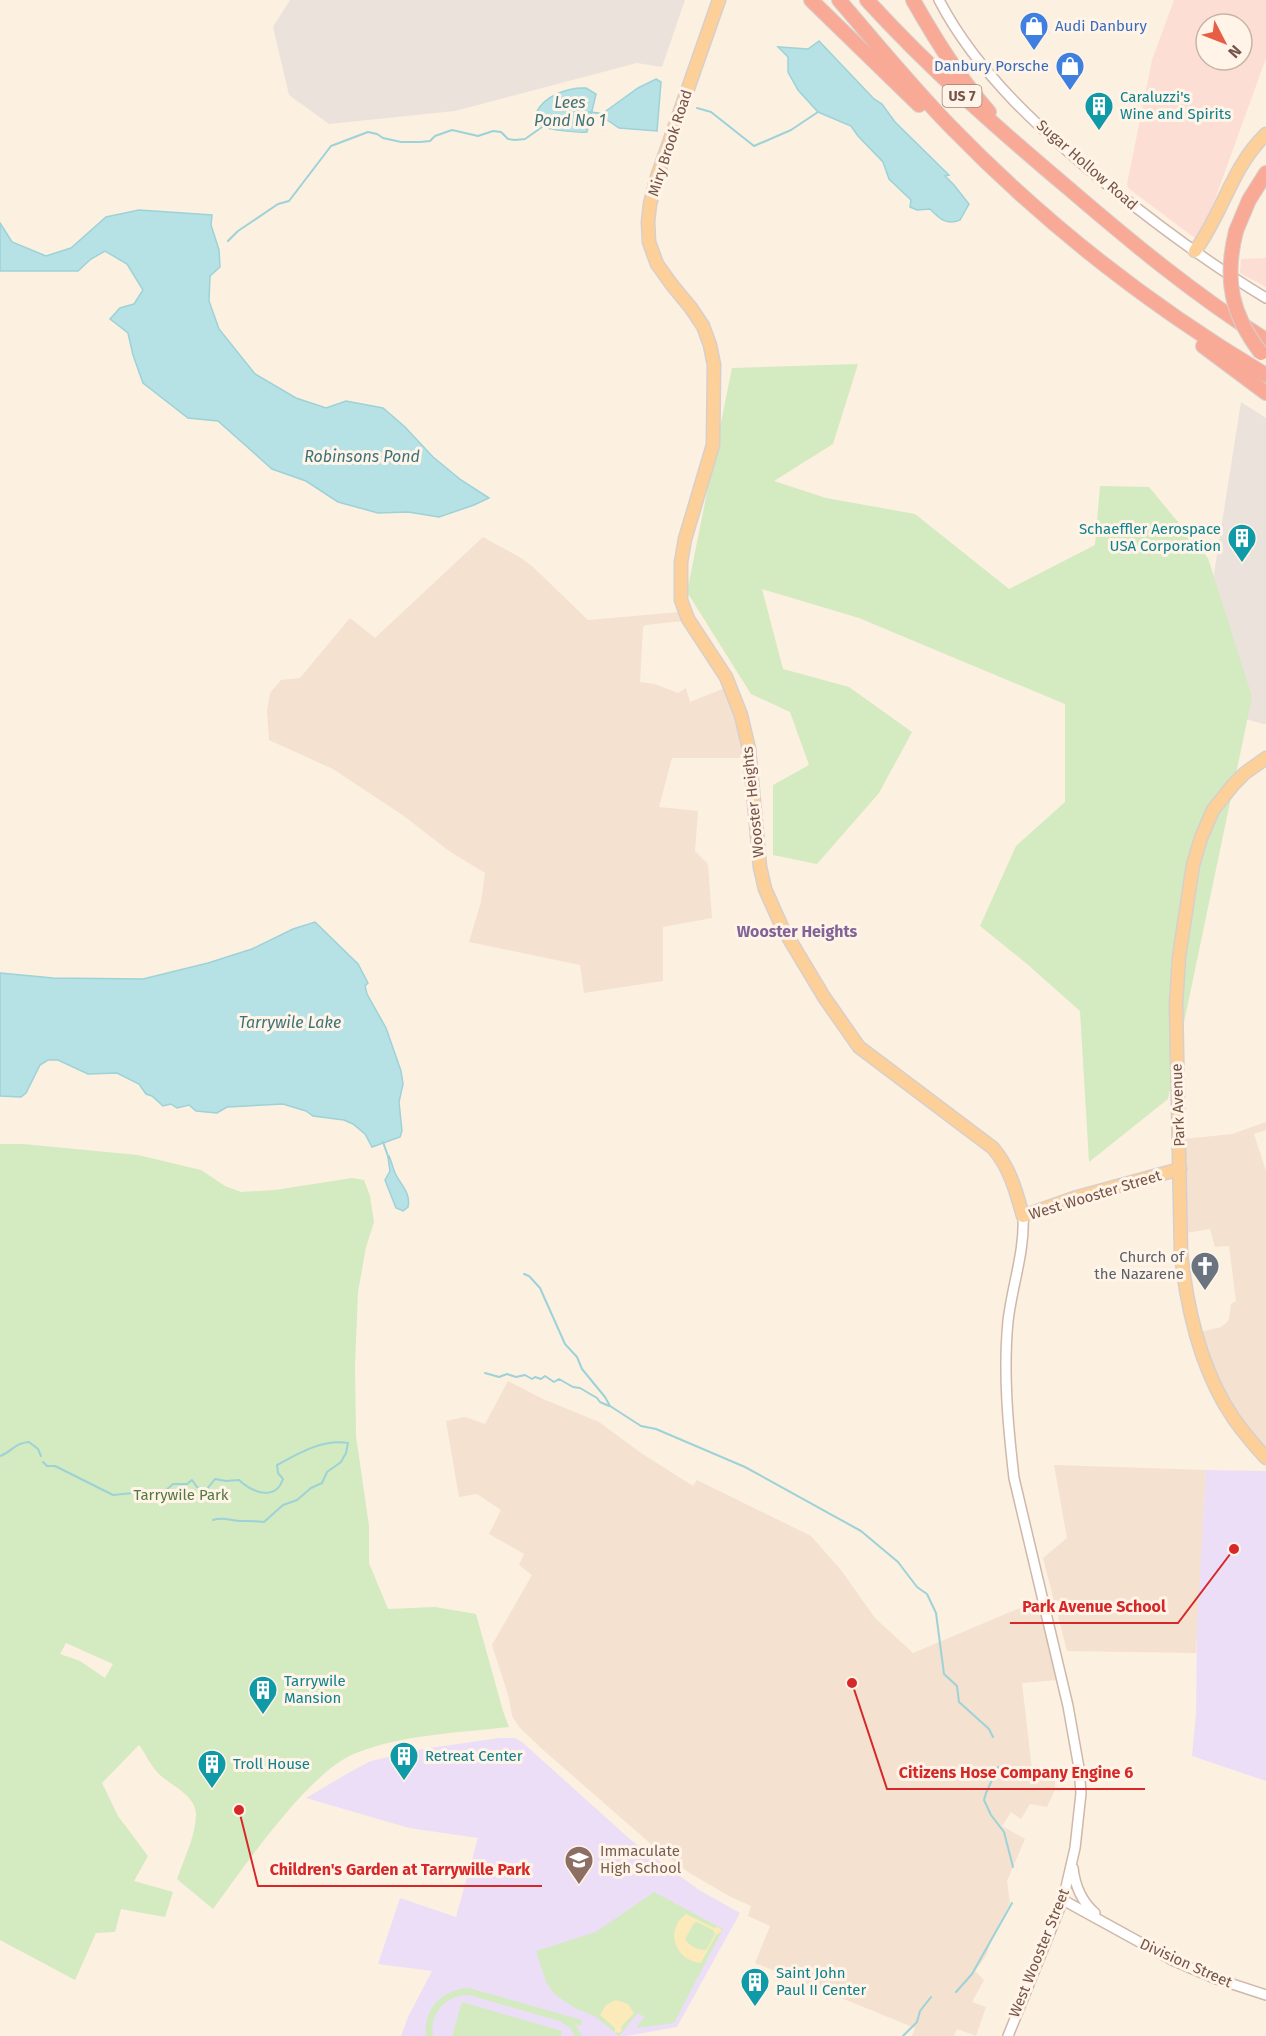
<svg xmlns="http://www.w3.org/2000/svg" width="1266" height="2036" font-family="'Fira Sans',sans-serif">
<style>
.residential{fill:#f4e1cf}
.commercial{fill:#fdded4;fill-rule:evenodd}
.industrial{fill:#ebe2dc}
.education{fill:#eddef8}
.green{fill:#d4eac0;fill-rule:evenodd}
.sand{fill:#fceabb;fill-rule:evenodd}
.water{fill:#b6e2e6;stroke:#9cd2d8;stroke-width:1.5}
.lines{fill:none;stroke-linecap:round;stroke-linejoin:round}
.stream{stroke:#9cd2d8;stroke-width:2}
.minor-casing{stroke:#cfb8ab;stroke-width:12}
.major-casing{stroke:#d8cfcc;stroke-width:15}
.highway-casing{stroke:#d8cfcc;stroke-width:16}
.minor{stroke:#fff;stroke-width:9}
.major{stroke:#fcd098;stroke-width:12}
.highway{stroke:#f8aa97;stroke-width:14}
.highway-bridge-casing{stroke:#d8cfcc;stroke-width:16;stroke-linecap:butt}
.highway-bridge{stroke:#f8aa97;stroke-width:14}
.labels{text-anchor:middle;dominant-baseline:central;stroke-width:6;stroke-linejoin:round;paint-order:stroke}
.shield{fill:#fff4e7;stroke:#9e8478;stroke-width:1.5}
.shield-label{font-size:14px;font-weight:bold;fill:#745448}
.shop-label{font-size:15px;fill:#366cbe;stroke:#fff4e7;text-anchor:start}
.culture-label{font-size:15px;fill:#0d838f;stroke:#fff4e7;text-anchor:start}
.street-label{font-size:15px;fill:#745448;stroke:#fff4e7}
.worship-label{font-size:15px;fill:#5b616d;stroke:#fff4e7;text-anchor:end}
.park-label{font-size:15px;fill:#547940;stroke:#fff4e7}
.education-label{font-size:15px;fill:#785e54;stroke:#fff4e7;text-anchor:start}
.water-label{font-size:16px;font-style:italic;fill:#3c737a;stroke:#fff4e7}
.neighbourhood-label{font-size:16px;font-weight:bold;fill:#826397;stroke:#fff4e7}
.leader{fill:none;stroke:#d62828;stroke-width:2}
.callout-dot{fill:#d62828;stroke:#fff4e7;stroke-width:2}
.callout-label{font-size:16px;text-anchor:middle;font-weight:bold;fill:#d62828;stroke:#fff4e7;stroke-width:6;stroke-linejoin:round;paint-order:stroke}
</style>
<rect width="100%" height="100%" fill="#fcf0e1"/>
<path class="residential" d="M 483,537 L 521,558 L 533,567 L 588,620 L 680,612 L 683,621 L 646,625 L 643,627 L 640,682 L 655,684 L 678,693 L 686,688 L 690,702 L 727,687 L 738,722 L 746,758 L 672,758 L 659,807 L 698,811 L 695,851 L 708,864 L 712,918 L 663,927 L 663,981 L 584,993 L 580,965 L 469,942 L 481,902 L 485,873 L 449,851 L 404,816 L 333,769 L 269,740 L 267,711 L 270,693 L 281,680 L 300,678 L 350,618 L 375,638 Z
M 1266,1122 L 1266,1130 L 1254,1134 L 1266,1171 L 1266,1450 L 1245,1423 L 1216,1377 L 1200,1332 L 1221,1327 L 1226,1323 L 1229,1319 L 1231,1304 L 1236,1301 L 1229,1246 L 1215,1247 L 1210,1229 L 1186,1233 L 1184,1139 L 1232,1134 Z
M 508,1381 L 543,1399 L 599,1422 L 641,1453 L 693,1486 L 697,1480 L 811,1536 L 841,1570 L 875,1618 L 913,1653 L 1039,1600 L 1058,1680 L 1022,1683 L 1032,1770 L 1055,1778 L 1055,1790 L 1047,1807 L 1030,1804 L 1021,1819 L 1011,1812 L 1002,1826 L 1025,1839 L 1007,1881 L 1010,1903 L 993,1936 L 986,1956 L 975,1971 L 984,1980 L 972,2002 L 986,2007 L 976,2036 L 957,2029 L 954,2036 L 912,2036 L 915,2028 L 755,1963 L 770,1926 L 748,1916 L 751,1906 L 729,1896 L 688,1872 L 652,1845 L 541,1748 L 520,1728 L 512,1716 L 509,1698 L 492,1645 L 532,1575 L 519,1565 L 524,1554 L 489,1534 L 501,1510 L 477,1494 L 459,1497 L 446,1421 L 465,1417 L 485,1424 Z
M 1054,1465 L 1206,1470 L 1196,1653 L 1067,1651 L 1043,1558 L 1067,1538 Z"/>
<path class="commercial" d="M 1174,0 L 1266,0 L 1266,58 L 1205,227 L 1196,239 L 1128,188 L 1127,184 L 1152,60 ZM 1206,24 L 1242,24 L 1242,60 L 1206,60 Z
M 1266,258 L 1266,287 L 1240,273 L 1241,259 Z"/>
<path class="industrial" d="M 290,0 L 685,0 L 662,67 L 637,63 L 455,111 L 329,124 L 289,95 L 273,27 Z
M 1241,402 L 1266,418 L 1266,724 L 1264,724 L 1164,698 L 1204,637 Z"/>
<path class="education" d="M 1206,1470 L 1266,1471 L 1266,1781 L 1192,1756 L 1196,1713 L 1197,1626 Z
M 499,1738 L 515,1738 L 522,1742 L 632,1841 L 699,1890 L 740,1913 L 677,2027 L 627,2036 L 401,2036 L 408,2017 L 432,1971 L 378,1964 L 400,1898 L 456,1917 L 478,1838 L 409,1828 L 306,1798 L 350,1772 L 371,1761 L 423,1749 Z"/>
<path class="green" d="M 858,364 L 833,444 L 774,481 L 826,498 L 915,514 L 1009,589 L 1095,545 L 1100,486 L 1149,487 L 1208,558 L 1252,697 L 1168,1099 L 1089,1162 L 1080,1011 L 1027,964 L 980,926 L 1016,846 L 1065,802 L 1065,704 L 859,618 L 762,589 L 783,669 L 849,687 L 912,732 L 879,793 L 817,864 L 773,855 L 773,785 L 809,765 L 790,712 L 751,694 L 687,592 L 732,368 Z
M 0,1144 L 23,1144 L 138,1155 L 201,1170 L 225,1186 L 241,1192 L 275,1190 L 352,1178 L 364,1180 L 370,1196 L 374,1222 L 366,1247 L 358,1292 L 355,1366 L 356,1436 L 369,1526 L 369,1563 L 388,1609 L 435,1607 L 476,1614 L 503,1711 L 509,1727 C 459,1733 404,1734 356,1753 C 309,1771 244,1867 213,1909 L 177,1879 C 184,1859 195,1837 196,1816 C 197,1796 172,1786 160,1775 C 151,1767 146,1754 139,1745 L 102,1783 L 118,1816 L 148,1856 L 134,1881 L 173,1892 L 165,1917 L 121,1909 L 115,1932 L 96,1933 L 75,1980 L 0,1940 ZM 66,1643 L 113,1664 L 105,1678 L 80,1661 L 60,1654 Z
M 654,1892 L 723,1929 L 674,2023 L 636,2028 L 644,2017 L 638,2013 L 619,2036 L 596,2017 L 573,2007 L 554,1994 L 546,1982 L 536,1951 L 596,1932 Z
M 469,1988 L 582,2020 L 581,2026 L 575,2024 L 582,2036 L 575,2036 L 571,2029 L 560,2021 L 469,1995 C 446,1995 429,2013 433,2036 L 426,2036 C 423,2009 442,1989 469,1988 Z
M 462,2002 L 562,2031 L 561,2036 L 452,2036 Z"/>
<path class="sand" d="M 686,1914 L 714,1928 L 718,1927 L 721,1929 L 721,1932 L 716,1935 L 701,1963 C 675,1961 664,1930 686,1914 ZM 697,1922 L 713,1930 L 715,1934 L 706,1950 C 699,1951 688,1945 685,1939 L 694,1923 Z
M 616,2000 L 628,2004 L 634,2013 L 621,2027 L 622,2031 L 619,2033 L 615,2032 L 615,2028 L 600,2015 L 606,2005 Z"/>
<path class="water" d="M 819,41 L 874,99 L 882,104 L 895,122 L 949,175 L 945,176 L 954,185 L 969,204 L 960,220 C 946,226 939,218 930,209 L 917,210 L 910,207 L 911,200 L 889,179 L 883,162 L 858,136 L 851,126 L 818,112 L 798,90 L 788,72 L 788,57 L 778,47 L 808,49 Z
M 656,79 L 661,82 L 657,131 L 619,128 L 603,117 L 602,115 L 606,111 L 638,88 Z
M 586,88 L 596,94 L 587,132 C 580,133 548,130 542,126 C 538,123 537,117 536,113 C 544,96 568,87 586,88 Z
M 139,210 L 212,215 L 211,225 L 219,250 L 220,267 L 210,276 L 209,301 L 219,329 L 255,374 L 296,398 L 326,408 L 346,401 L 383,408 L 405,427 L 433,457 L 461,480 L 489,498 L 474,505 L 439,517 L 408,512 L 378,513 L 338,502 L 306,481 L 272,469 L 218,421 L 188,418 L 143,383 L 133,355 L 128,333 L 110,319 L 120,308 L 134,304 L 143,290 L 127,264 L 105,251 L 91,259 L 78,271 L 0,271 L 0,223 L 12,242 L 46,256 L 71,248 L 106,217 Z
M 315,922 L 358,964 L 367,981 L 368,983 L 365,986 L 367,994 L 386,1028 L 401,1071 L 403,1084 L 399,1102 L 402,1131 L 400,1137 L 372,1147 L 365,1134 L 353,1124 L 344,1120 L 313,1116 L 306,1111 L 283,1104 L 227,1107 L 217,1113 L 196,1111 L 189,1105 L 177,1108 L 171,1104 L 163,1106 L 152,1096 L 146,1094 L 139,1084 L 117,1073 L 88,1074 L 58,1060 L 48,1060 L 40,1065 L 26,1093 L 21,1097 L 0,1096 L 0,973 L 53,978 L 143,979 L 208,963 L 252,949 L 293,929 Z
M 389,1156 C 392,1162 393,1170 396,1175 C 402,1186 411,1194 408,1207 L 403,1211 L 396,1208 L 385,1180 L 390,1171 L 388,1157 Z"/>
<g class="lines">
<path class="stream" d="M 697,108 L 711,112 L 754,146 L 791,130 L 818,112
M 589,112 L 604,114
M 228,241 L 238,231 L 278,204 L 289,201 L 331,146 L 368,132 L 377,134 L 383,138 L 401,142 L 420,142 L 430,141 L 435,136 L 452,130 L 478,136 L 493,131 L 501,132 L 508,139 L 515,140 L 525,139 L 545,125
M 383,1142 L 389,1159
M 524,1274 L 529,1276 L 540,1288 L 565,1344 L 577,1357 L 582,1369 L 605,1397 L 610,1406 L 641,1426 L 656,1429 L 745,1467 L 861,1531 L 898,1562 L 917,1587 L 927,1594 L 936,1613 L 944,1674 L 957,1686 L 959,1702 L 989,1729 L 993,1737
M 485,1373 L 499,1377 L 507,1374 L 516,1377 L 525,1375 L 532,1379 L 535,1377 L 541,1379 L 545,1376 L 554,1382 L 559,1379 L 573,1387 L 580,1388 L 597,1398 L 600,1402 L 609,1406
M 0,1456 C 12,1452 14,1443 29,1442 L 38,1449 L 41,1456
M 43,1462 L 47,1466 L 55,1466 L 113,1495 L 133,1493 L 152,1498 L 165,1491 L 173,1484 L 187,1484 L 192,1480 L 197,1487 L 204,1490 L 207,1489 L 215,1479 L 226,1481 L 239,1480 C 252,1492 275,1502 283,1479 L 278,1473 L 277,1465 C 299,1453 322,1439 348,1443 L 346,1453 L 341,1462 L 327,1472 L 322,1483 L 311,1488 L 297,1500 L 283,1505 L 264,1522 C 257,1521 251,1521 244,1521 C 232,1522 225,1516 213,1520
M 998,1767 L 986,1793 L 984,1800 L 991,1815 L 1004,1832 L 1013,1867
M 956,1992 L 972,1974 L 1012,1903
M 903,2036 L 917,2022 L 920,2011 L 931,1997"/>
<g class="minor-casing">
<path id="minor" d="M 939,0 C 978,75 1045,134 1110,187 C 1160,227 1211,265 1266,298
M 1073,1868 C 1075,1886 1081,1901 1095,1913
M 1063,1900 L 1174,1961 L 1214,1978 L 1266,1995
M 1008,2036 L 1063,1900 L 1075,1848 L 1081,1793 L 1079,1768 L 1068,1706 L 1014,1478 C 1008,1426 1003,1373 1008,1321 C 1012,1286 1025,1251 1023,1216"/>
</g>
<g class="major-casing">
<path id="major" d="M 719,0 L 657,177 L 650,204 L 648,222 L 649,242 L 657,264 L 672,285 L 691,308 L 703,326 L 710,345 L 714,365 L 713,445 L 685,539 L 681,562 L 681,600 L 688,619 L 726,677 L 741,715 L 749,749 L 760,867 L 765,889 L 782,927 L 824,997 L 859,1047 L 993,1148 C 1010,1168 1016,1191 1023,1216 L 1074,1198 L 1180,1169
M 1195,251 C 1223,213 1231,168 1266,134
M 1266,758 L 1245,773 L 1233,785 L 1213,810 L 1201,838 L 1193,865 L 1179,957 L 1176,1004 L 1181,1253 C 1187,1310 1201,1371 1234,1419 C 1244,1433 1255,1446 1266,1458"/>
</g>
<g class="highway-casing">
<path id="highway" d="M 811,0 L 919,105
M 839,0 C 876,43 911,86 950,126 C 1044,223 1150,306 1266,375
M 867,0 C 929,68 997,128 1067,187 C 1131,242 1195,295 1266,340
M 913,0 C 935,39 959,78 989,112
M 1236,231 L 1249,200 L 1266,173
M 1203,346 L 1266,393"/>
</g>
<use href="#minor" class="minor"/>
<use href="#major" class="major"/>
<use href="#highway" class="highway"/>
<g class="highway-bridge-casing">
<path id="highway-bridge" d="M 1236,231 C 1224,279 1231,314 1261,353"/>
</g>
<use href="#highway-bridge" class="highway-bridge"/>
</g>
<defs>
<g id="shop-pin" transform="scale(1.5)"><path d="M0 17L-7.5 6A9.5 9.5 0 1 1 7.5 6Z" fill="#3f7fe0" stroke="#fff4e7"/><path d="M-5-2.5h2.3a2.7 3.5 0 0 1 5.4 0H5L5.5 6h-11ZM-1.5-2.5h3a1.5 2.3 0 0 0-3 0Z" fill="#fff"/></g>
<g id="building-pin" transform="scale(1.5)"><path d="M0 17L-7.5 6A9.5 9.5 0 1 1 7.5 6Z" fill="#0f9aa8" stroke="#fff4e7"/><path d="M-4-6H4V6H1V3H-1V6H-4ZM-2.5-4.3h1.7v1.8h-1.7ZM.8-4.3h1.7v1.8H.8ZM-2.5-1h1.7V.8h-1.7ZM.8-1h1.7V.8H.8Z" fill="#fff"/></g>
<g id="church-pin" transform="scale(1.5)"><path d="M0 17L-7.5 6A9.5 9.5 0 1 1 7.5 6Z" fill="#6b7280" stroke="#fff4e7"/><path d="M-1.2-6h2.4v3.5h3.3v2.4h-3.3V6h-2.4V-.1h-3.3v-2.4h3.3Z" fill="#fff"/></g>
<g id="school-pin" transform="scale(1.5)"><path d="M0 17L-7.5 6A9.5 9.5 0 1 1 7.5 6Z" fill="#8d6e63" stroke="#fff4e7"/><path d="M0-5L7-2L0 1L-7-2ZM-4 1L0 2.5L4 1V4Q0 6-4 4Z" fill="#fff"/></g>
</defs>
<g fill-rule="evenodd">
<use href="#shop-pin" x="1034" y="26"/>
<use href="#shop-pin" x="1070" y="66"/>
<use href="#building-pin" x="1099" y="106"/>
<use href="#building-pin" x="1242" y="538"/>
<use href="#church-pin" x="1205" y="1266"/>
<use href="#building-pin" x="263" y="1690"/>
<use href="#building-pin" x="404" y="1756"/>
<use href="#building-pin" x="212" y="1764"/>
<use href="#school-pin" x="579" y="1860"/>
<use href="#building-pin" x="755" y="1982"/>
</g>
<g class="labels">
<rect class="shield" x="942.5" y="85" width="39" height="22" rx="4.5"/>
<g class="shield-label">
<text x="962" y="96">US 7</text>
</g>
<g class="shop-label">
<text x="1055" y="26">Audi Danbury</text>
<text x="1049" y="66" text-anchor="end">Danbury Porsche</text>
</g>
<g class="culture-label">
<text x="1120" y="97">Caraluzzi's<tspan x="1120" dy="17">Wine and Spirits</tspan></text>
<text x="1221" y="529" text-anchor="end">Schaeffler Aerospace<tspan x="1221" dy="17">USA Corporation</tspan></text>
<text x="284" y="1681">Tarrywile<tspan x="284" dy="17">Mansion</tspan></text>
<text x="425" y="1756">Retreat Center</text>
<text x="233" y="1764">Troll House</text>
<text x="776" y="1973">Saint John<tspan x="776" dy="17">Paul II Center</tspan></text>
</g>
<g class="street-label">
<text transform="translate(670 143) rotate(-72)">Miry Brook Road</text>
<text transform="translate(1087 165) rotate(41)">Sugar Hollow Road</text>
<text transform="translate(753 802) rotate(-96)">Wooster Heights</text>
<text transform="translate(1178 1105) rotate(-92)">Park Avenue</text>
<text transform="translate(1095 1195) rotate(-17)">West Wooster Street</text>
<text transform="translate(1039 1953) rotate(-68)">West Wooster Street</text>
<text transform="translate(1186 1963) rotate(24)">Division Street</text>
</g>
<g class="worship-label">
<text x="1184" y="1257">Church of<tspan x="1184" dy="17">the Nazarene</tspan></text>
</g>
<g class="park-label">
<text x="181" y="1495">Tarrywile Park</text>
</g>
<g class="education-label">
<text x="600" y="1851">Immaculate<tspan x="600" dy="17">High School</tspan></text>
</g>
<g class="water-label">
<text x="570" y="102">Lees<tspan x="570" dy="18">Pond No 1</tspan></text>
<text x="362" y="456">Robinsons Pond</text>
<text x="290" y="1022">Tarrywile Lake</text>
</g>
<g class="neighbourhood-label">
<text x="797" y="931">Wooster Heights</text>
</g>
</g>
<path class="leader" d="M1234 1549L1178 1623H1010M852 1683L887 1789H1145M239 1810L258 1886H542"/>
<g class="callout-dot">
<circle cx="1234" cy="1549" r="6"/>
<circle cx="852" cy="1683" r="6"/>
<circle cx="239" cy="1810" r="6"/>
</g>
<g class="callout-label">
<text x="1094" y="1612">Park Avenue School</text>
<text x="1016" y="1778">Citizens Hose Company Engine 6</text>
<text x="400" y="1875">Children's Garden at Tarrywille Park</text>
</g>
<g transform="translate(1224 42) rotate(132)"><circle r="28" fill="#fff4e7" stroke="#c7b4a7" stroke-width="1.5"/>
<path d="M0-4.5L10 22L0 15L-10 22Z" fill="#e85e44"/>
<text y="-9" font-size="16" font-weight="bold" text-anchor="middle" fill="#745448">N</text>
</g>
</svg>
